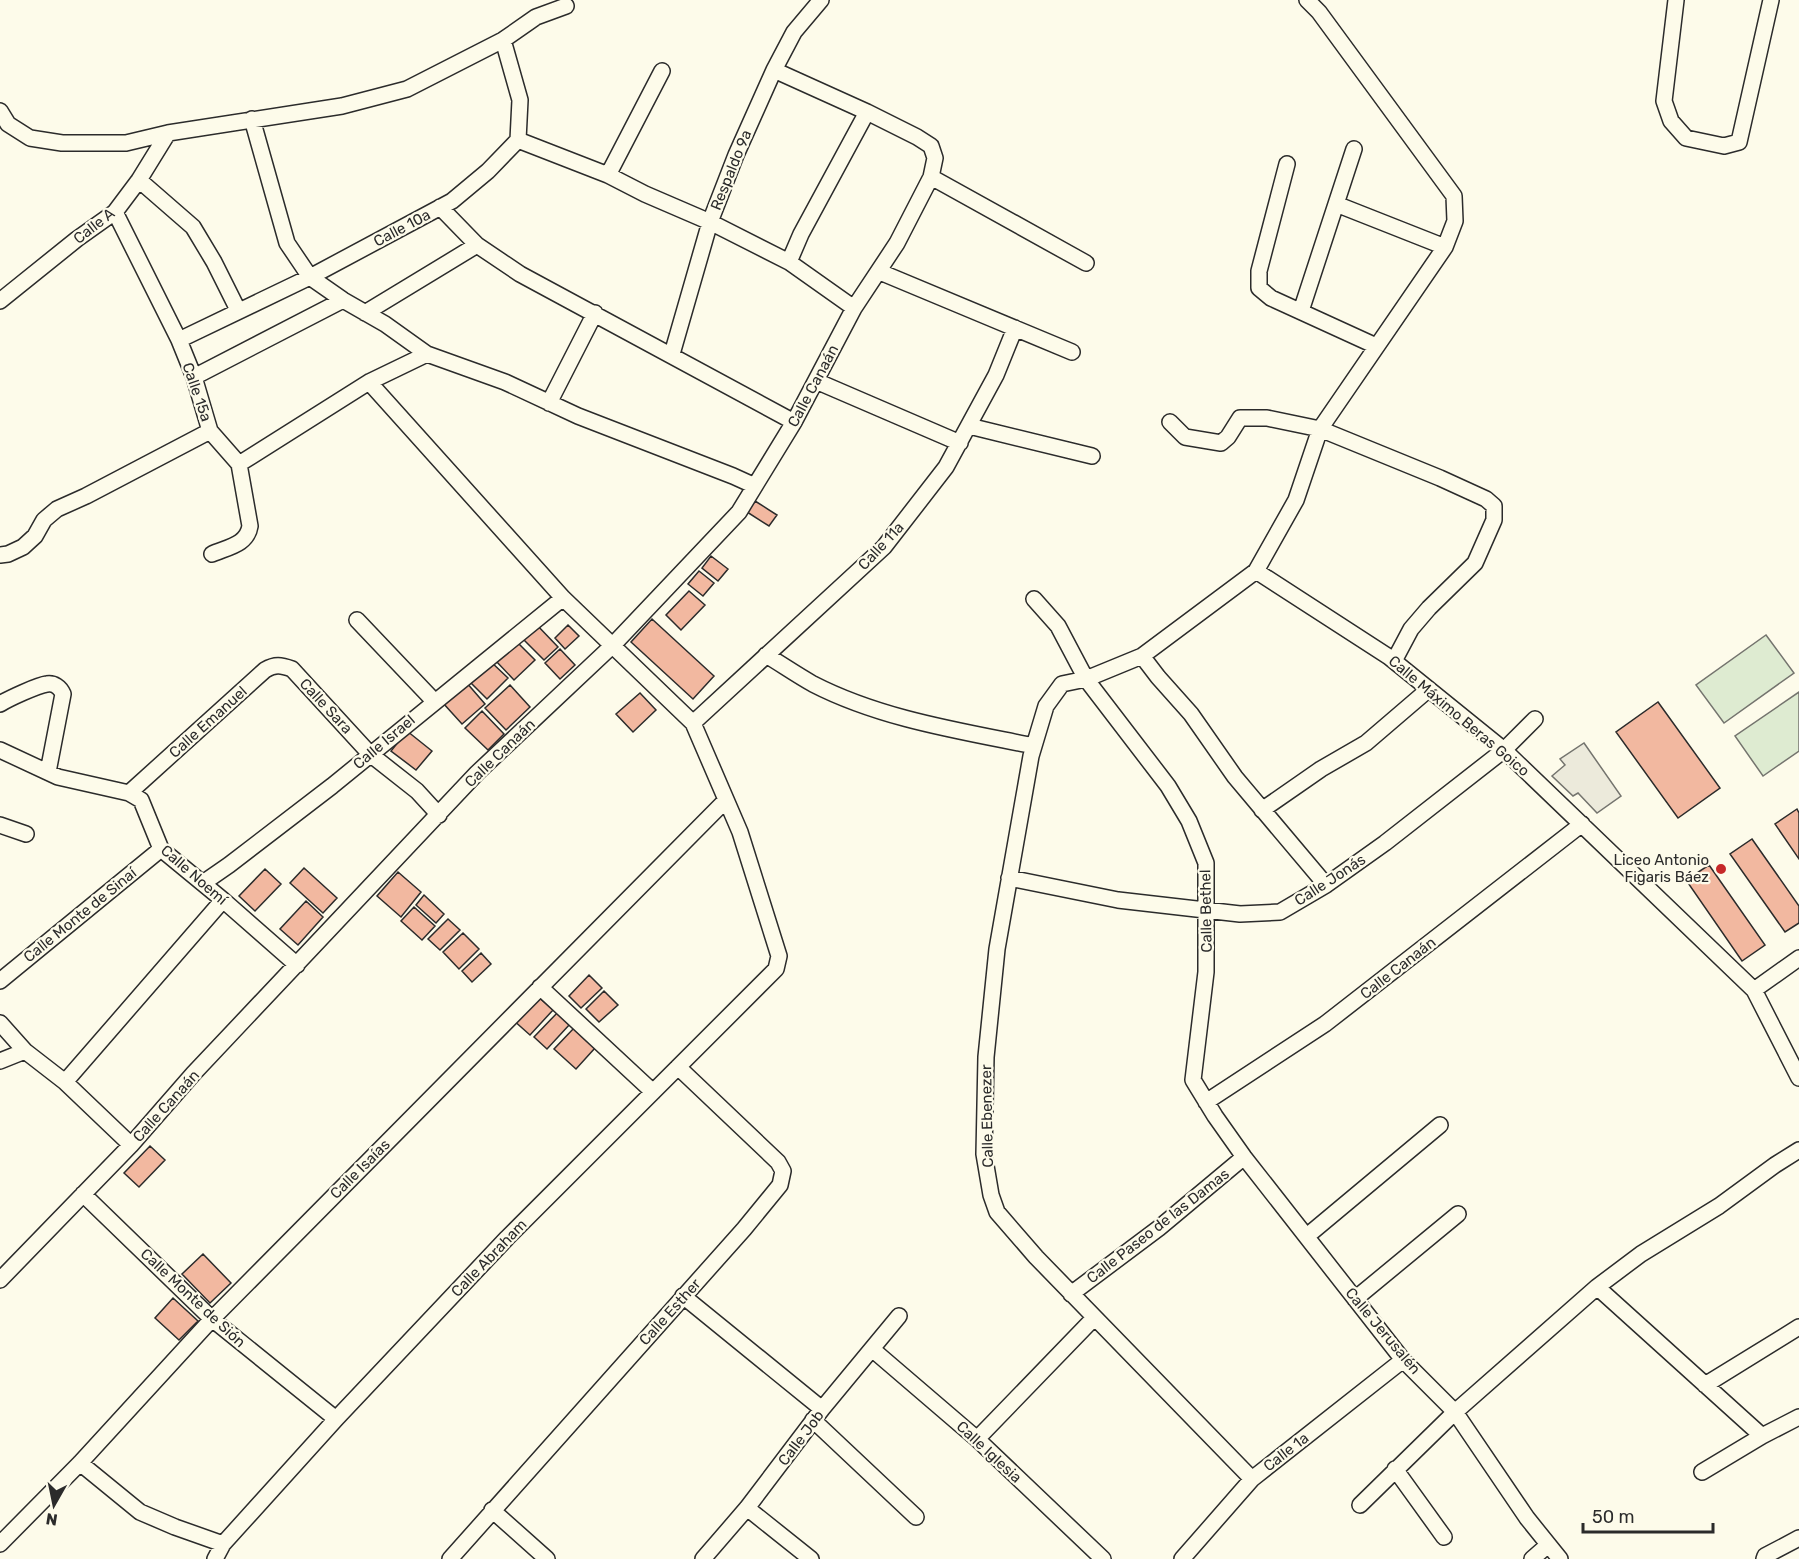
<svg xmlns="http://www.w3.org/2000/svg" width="1799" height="1559" font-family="Rubik,sans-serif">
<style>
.green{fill:#deebd1;stroke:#74746e;stroke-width:1.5}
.parking{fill:#eceadb;stroke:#74746e;stroke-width:1.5}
.building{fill:#f2b8a0;stroke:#2b2b2b;stroke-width:1.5}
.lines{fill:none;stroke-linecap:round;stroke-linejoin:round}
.minor-casing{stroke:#2b2b2b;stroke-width:18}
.minor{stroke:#fdfbea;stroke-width:15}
.poi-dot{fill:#c62828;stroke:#fdfbea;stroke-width:2}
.labels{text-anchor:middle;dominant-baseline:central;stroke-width:4.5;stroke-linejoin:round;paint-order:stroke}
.street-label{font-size:15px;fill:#2b2b2b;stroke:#fdfbea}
.poi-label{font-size:15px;fill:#2b2b2b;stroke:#fdfbea;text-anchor:end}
</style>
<rect width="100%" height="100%" fill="#fdfbea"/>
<path class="green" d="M 1766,635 L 1794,673 L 1724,723 L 1696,685 Z
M 1799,692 L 1799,751 L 1763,776 L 1735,736 Z"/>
<path class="parking" d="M 1584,743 L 1621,796 L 1597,813 L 1578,793 L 1573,796 L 1552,776 L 1565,765 L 1560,759 Z"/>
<path class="building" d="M 755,501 L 777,515 L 769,526 L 747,512 Z
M 711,556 L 728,569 L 718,581 L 702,568 Z
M 699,571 L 714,583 L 703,596 L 688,584 Z
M 689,591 L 705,605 L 681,630 L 666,615 Z
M 652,619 L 714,676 L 693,699 L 631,642 Z
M 535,623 L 558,647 L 544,660 L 521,637 Z
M 568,625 L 579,636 L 565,649 L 555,638 Z
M 516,641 L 535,660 L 514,680 L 496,661 Z
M 560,649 L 575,665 L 560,679 L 545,663 Z
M 489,660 L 508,678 L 487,699 L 469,681 Z
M 466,682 L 485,704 L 462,724 L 443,703 Z
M 510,685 L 530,707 L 506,730 L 485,708 Z
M 640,693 L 656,710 L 633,732 L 616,714 Z
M 1658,702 L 1720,788 L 1678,818 L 1616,732 Z
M 482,711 L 504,734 L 488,750 L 465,728 Z
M 407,731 L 432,751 L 416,770 L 391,751 Z
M 1797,809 L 1799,813 L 1799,859 L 1775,824 Z
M 1752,839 L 1799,906 L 1799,923 L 1785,932 L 1730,854 Z
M 1709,865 L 1765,945 L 1742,961 L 1686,880 Z
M 304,868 L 337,898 L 323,913 L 290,883 Z
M 265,869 L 281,884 L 255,911 L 239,896 Z
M 398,872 L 421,892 L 401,917 L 377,896 Z
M 424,895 L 444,914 L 436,923 L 416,905 Z
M 306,901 L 323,917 L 298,945 L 280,929 Z
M 414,907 L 435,926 L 422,940 L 401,921 Z
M 448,919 L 460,930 L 440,950 L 428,939 Z
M 463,933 L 479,949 L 459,969 L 443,952 Z
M 481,953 L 491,964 L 472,982 L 462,971 Z
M 589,975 L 602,988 L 581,1008 L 569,996 Z
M 604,991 L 618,1005 L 599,1022 L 586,1009 Z
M 535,994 L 553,1010 L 530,1035 L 512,1019 Z
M 558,1012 L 570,1024 L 547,1049 L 534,1037 Z
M 574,1028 L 595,1048 L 576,1069 L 554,1049 Z
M 150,1146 L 165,1160 L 139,1187 L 124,1173 Z
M 203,1254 L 231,1283 L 210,1303 L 182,1274 Z
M 173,1298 L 198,1321 L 179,1340 L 155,1318 Z"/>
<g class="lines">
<g class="minor-casing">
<path id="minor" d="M 1676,0 L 1664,101 L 1671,121 L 1686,138 L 1724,146 L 1739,142 L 1771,0
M 774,70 L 867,112
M 0,111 L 8,124 L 30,138 L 62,143 L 126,143 L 168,133 L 342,106 L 407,89 L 503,40 L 536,17 L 566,6
M 252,119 L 287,243 L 310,277 L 343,300 L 385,324 L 427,354 L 505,382 L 578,416 L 733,476 L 755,486
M 518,140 L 608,175 L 645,194 L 710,222 L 789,262 L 854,308
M 1287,164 L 1259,271 L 1259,288 L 1271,298 L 1376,346
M 608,175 L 662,71
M 931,177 L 1086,263
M 139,180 L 193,227 L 214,262 L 238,310
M 1336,204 L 1445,247
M 440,207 L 477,245 L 520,274 L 794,422
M 115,212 L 179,340 L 194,377 L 210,431 L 239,464 L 250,526 C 247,545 228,547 212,554
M 880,272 L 1072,352
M 0,301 L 77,239 L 115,212 L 139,180 L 168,133
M 1301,311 L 1354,149
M 365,313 L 477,245
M 179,340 L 310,277 L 452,201 L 488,171 L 518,140 L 520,100 L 503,40
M 672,354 L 710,222 L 736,155 L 774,70 L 794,32 L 821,0
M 194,377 L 343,300
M 816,381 L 960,443
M 549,403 L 595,313
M 1170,422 L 1185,437 L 1221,443 L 1228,437 L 1240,418 L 1267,418 L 1320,429 L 1440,478 L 1486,499 L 1494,506 L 1494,520 L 1475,563 L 1429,608 L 1411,629 L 1394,661
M 969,426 L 1092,456
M 239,464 L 369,382 L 427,354
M 0,555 L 8,554 L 23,547 L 35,536 L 44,520 L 57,509 L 86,496 L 210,431
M 1256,571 L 1389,657 L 1504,750 L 1754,990 L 1799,1078
M 1034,599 L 1058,626 L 1086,679 L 1168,786 L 1189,821 L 1206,863 L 1206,972 L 1193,1080 L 1215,1116 L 1244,1157 L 1403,1360 L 1455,1412 L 1527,1518 L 1560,1559
M 357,620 L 434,701
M 766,655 C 781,664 797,675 813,684 C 881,719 960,731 1034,746
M 1142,656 L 1158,677 L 1191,714 L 1235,777 L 1326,885
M 0,704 C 8,699 38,685 47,684 C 54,683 60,687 63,694 L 48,772
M 693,723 L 884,547 L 946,467 L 996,375 L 1015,328
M 0,750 L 58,777 L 129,793 L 141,800 L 161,849 L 223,900 L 297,965
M 129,793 L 265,670 C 275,664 281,665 292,669 L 370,754 L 417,791 L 439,815
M 1262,810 L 1321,769 L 1366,743 L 1429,689
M 0,825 L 26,834
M 1009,878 L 1118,900 L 1240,914 L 1280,912 L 1326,885 L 1385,843 L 1504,750 L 1535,719
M 203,883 L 229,865 L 332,786 L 563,598
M 0,981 L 161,849
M 540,987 L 653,1092
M 1754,990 L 1799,958
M 0,1023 L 25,1051 L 65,1082 L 131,1145
M 0,1061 L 25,1051
M 65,1082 L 223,900
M 1206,1102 L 1325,1024 L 1582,824
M 83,1194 L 212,1319 L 336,1419
M 1307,1236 L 1440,1125
M 0,1280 L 131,1145 L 193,1074 L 477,773 L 613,645 L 739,512 L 794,422 L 854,308 L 897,243 L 931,177 L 935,158 L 931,146 L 917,137 L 867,112 L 801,234 L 789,262
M 1597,1287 L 1762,1436
M 1071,1294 L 1159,1228 L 1244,1157
M 683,1296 L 822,1409
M 1355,1299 L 1458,1214
M 872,1349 L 977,1439 L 1103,1559
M 1705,1385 L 1799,1327
M 813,1420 L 916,1517
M 977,1439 L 1094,1318
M 80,1463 L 140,1512 L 175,1527 L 223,1544
M 1395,1469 L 1444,1537
M 1702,1472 L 1762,1436 L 1799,1417
M 1252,1479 L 1036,1257 L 997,1212 L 991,1195 L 984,1154 L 986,1057 L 997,949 L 1031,756 L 1046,706 L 1062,684 L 1086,679 L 1142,656 L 1256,571 L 1296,500 L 1320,429 L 1445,247 L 1455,221 L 1454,196 L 1319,12 L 1307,0
M 1360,1505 L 1455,1412 L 1597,1287 L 1641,1254 L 1719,1206 L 1775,1165 L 1799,1150
M 747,1508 L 811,1559
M 492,1510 L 547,1559
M 0,1544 L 80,1463 L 212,1319 L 726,800
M 215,1559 L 223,1544 L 336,1419 L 507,1238 L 776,969 L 779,956 L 740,832 L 693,723 L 563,598 L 369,382
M 450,1559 L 744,1229 L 780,1185 L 783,1171 L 778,1162 L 678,1067
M 703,1559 L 747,1508 L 822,1409 L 899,1316
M 1182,1559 L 1252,1479 L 1403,1360
M 1532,1559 L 1548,1545
M 1764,1559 L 1765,1556 L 1799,1538"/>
</g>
<use href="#minor" class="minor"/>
</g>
<circle class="poi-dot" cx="1721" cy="869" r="6"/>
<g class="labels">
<g class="street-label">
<text transform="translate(731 170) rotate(-68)">Respaldo 9a</text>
<text transform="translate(94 226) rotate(-38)">Calle A</text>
<text transform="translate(402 228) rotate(-28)">Calle 10a</text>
<text transform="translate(813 386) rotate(-62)">Calle Canaán</text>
<text transform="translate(197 392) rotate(71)">Calle 15a</text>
<text transform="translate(881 546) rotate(-47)">Calle 11a</text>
<text transform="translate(326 706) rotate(47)">Calle Sara</text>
<text transform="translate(1459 716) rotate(40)">Calle Máximo Beras Goico</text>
<text transform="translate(208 722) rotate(-42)">Calle Emanuel</text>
<text transform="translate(384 742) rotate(-40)">Calle Israel</text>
<text transform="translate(500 753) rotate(-44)">Calle Canaán</text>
<text transform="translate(194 875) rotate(41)">Calle Noemí</text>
<text transform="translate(1330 880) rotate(-33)">Calle Jonás</text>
<text transform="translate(1206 911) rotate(-91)">Calle Bethel</text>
<text transform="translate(80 915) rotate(-39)">Calle Monte de Sinaí</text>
<text transform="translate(1398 968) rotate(-38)">Calle Canaán</text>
<text transform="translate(166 1106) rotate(-48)">Calle Canaán</text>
<text transform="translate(987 1116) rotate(-91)">Calle Ebenezer</text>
<text transform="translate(360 1169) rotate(-45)">Calle Isaías</text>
<text transform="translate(1158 1226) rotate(-38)">Calle Paseo de las Damas</text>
<text transform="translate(489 1258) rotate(-46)">Calle Abraham</text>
<text transform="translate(193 1298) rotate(43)">Calle Monte de Sión</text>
<text transform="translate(670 1312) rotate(-48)">Calle Esther</text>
<text transform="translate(1383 1331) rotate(50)">Calle Jerusalén</text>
<text transform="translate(801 1438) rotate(-53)">Calle Job</text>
<text transform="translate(989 1452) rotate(43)">Calle Iglesia</text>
<text transform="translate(1286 1452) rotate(-38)">Calle 1a</text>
</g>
<g class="poi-label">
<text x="1709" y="860">Liceo Antonio<tspan x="1709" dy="17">Figaris Báez</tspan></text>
</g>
</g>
<g transform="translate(54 1505) rotate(189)" stroke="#fdfbea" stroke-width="4.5" paint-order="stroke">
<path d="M0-4.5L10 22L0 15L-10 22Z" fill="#2b2b2b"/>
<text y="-9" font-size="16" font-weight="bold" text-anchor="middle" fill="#2b2b2b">N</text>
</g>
<path d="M1583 1523v9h130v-9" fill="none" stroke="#2b2b2b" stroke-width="3"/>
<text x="1592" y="1523" font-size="18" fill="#2b2b2b" stroke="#fdfbea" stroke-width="4.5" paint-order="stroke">50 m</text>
</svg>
